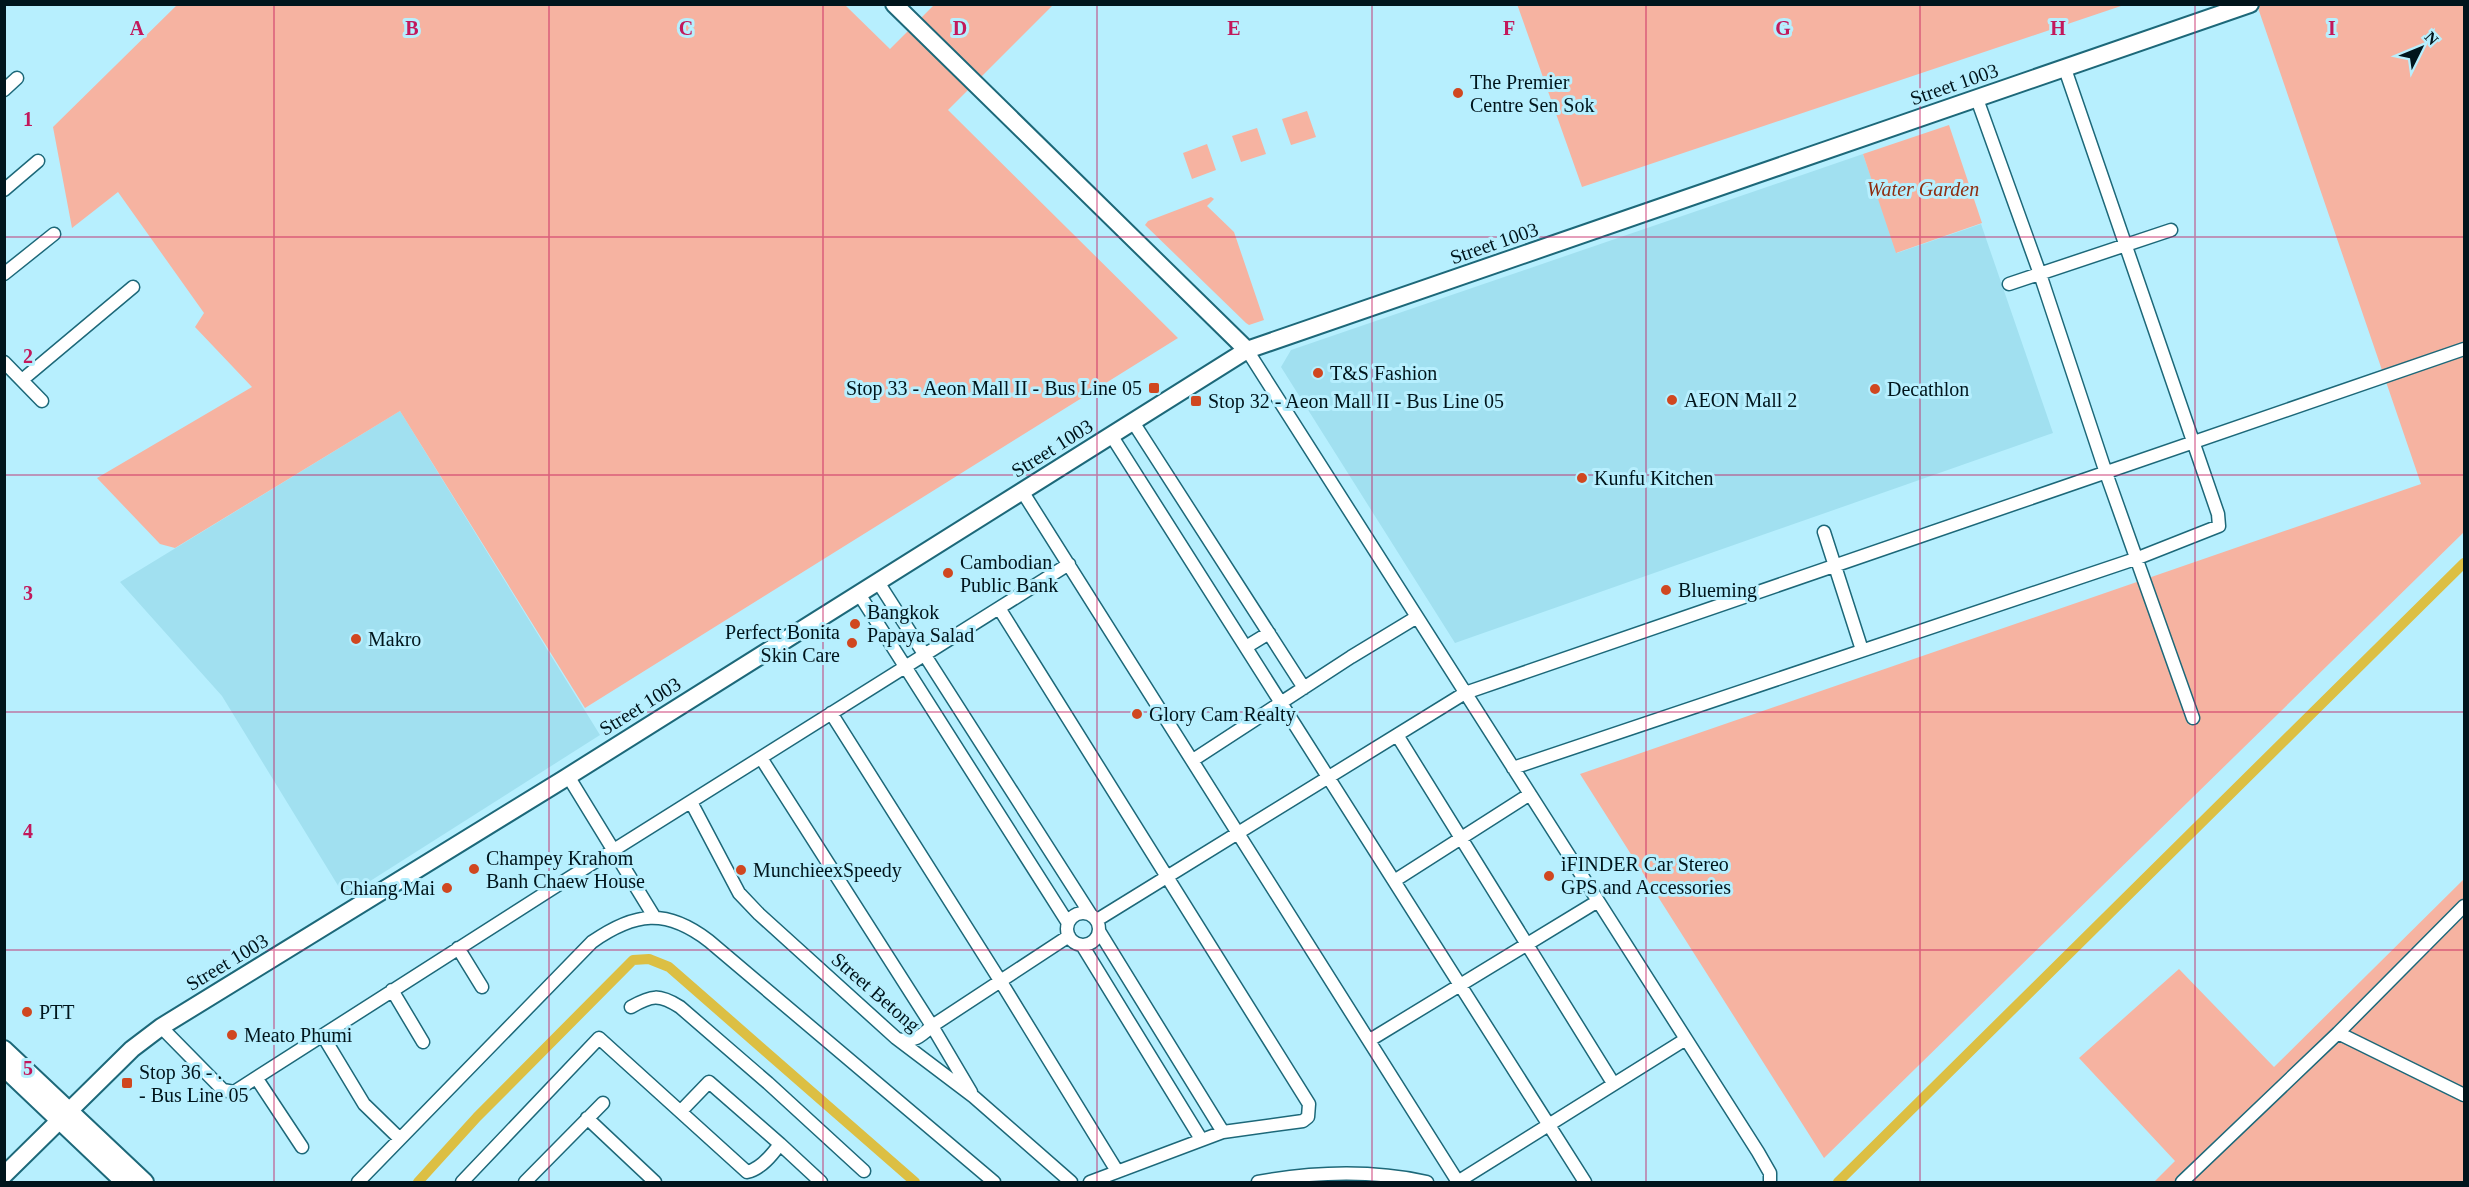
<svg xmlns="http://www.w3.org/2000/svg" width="2469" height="1187" font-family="Georgia,serif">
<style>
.built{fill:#a1e0f0}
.green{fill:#f6b3a1}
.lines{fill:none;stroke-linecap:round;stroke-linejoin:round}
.canal{stroke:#dcbf43;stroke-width:10}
.street-casing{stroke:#1d6879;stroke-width:15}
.secondary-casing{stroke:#1d6879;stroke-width:20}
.street{stroke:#fff;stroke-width:12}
.secondary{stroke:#fff;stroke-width:16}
.grid{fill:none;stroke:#c2185b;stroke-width:1.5;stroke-opacity:0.55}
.poi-dot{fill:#d04720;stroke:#b7effe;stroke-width:2}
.labels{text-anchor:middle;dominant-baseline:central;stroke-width:6;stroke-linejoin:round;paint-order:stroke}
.poi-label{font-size:20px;fill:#00151c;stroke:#b7effe;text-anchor:start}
.street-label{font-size:20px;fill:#00151c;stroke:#b7effe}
.park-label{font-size:20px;font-style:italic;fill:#8f2d11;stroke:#b7effe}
.grid-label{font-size:20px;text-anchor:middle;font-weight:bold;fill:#c2185b;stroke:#b7effe;stroke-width:6;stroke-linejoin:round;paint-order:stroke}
</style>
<rect width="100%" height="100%" fill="#b7effe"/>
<path class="built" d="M 1863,154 L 1897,253 L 1981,224 L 2053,433 L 1455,643 L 1281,367 L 1291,350 Z
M 400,411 L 600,735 L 345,897 L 222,696 L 120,582 Z"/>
<path class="green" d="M 1517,4 L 2124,4 L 2124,5 L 1582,187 Z
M 177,5 L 845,5 L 890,49 L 934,5 L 1053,5 L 948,110 L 1178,338 L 585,708 L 400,411 L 175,548 L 160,544 L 97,478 L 252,387 L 195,327 L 204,313 L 118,192 L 72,228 L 53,127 Z
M 2257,5 L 2464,5 L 2464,532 L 1824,1158 L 1580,774 L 2421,484 Z
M 1307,111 L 1316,137 L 1291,145 L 1282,119 Z
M 1949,125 L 1982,223 L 1896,253 L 1863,154 Z
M 1257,128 L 1266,154 L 1241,162 L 1232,136 Z
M 1207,144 L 1216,170 L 1192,179 L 1183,153 Z
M 1211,197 L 1214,199 L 1207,206 L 1234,232 L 1264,320 L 1249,325 L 1246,323 L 1145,225 L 1148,221 Z
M 2464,879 L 2464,1182 L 2154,1182 L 2175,1161 L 2079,1058 L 2179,969 L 2274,1067 Z"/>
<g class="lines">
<path class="canal" d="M 418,1182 L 477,1117 L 633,960 L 649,959 L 669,967 L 915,1182
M 1838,1182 L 2464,563"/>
<g class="street-casing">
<path id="street" d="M 4,90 L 17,78
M 1977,99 L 2040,274 L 2106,473 L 2193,718
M 4,190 L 38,161
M 4,274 L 54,234
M 2009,284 L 2171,230
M 1247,350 L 1758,1152 L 1770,1173 L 1770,1182
M 4,362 L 42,401
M 22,380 L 133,287
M 1133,422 L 1304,688
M 1111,435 L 1585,1182
M 1022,491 L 1458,1182
M 1824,532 L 1862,650
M 878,582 L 1091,915
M 859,594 L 1068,923
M 999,608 L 1309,1104 L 1308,1117 L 1303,1121 L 1223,1132 L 1090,1182
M 1246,647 L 1269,633
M 831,713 L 1001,982 L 1117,1171
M 1397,735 L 1613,1083
M 761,758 L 932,1026 L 971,1092
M 1193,760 L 1351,657 L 1417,617
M 1513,768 L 2138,558 L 2219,526 L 2218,514 L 2065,69
M 568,776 L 655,918
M 691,802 L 739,893 L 759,914 L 896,1038 L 974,1097 L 1071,1182
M 1394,881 L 1530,794
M1067 929a16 16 0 1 1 32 0a16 16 0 1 1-32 0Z
M 1097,920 L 1465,693 L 2464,349
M 1099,931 L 1223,1132
M 1082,945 L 1201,1139
M 458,948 L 482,987
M 392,990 L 423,1042
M 631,1007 C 652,995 659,994 680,1007 L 768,1083 L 864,1171
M 161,1027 L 223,1090 L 234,1092 L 550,890 L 1069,564
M 2338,1033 L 2464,1095
M 323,1036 L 364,1104 L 399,1138
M 898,1039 C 914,1043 921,1036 932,1026 L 1069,936
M 1370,1040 L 1598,901
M 257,1079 L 302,1147
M 587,1118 L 655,1182
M 780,1144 L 821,1182
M 1459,1181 L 1686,1039
M 358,1182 L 592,942 C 635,912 666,908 709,941 L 994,1182
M 462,1182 L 599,1038 L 747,1172 C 761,1169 772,1155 780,1144 L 709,1082 L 682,1110
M 525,1182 L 603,1103
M 1258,1182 C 1313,1172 1372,1170 1427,1182
M 2182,1182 L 2338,1033 L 2464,906"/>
</g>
<g class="secondary-casing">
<path id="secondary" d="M 894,4 L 1247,350
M 4,1049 L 145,1182
M 4,1068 L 124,1182
M 4,1175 L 132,1049 L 161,1027 L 564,779 L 1247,350 L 2250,4"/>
</g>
<use href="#street" class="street"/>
<use href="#secondary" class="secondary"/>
</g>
<path class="grid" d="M 274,4 L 274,1182M 549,4 L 549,1182M 823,4 L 823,1182M 1097,4 L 1097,1182M 1372,4 L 1372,1182M 1646,4 L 1646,1182M 1920,4 L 1920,1182M 2195,4 L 2195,1182M 4,237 L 2464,237M 4,475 L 2464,475M 4,712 L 2464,712M 4,950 L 2464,950"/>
<g class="poi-dot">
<circle cx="1458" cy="93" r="6"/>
<circle cx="1318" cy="373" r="6"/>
<rect x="1148" y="382" width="12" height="12" rx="3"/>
<circle cx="1875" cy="389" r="6"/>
<circle cx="1672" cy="400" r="6"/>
<rect x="1190" y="395" width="12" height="12" rx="3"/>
<circle cx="1582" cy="478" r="6"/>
<circle cx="948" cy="573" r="6"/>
<circle cx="1666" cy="590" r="6"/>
<circle cx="855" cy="624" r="6"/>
<circle cx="356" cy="639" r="6"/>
<circle cx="852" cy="643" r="6"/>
<circle cx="1137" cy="714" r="6"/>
<circle cx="474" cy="869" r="6"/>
<circle cx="741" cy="870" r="6"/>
<circle cx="1549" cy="876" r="6"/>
<circle cx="447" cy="888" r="6"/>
<circle cx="27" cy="1012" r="6"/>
<circle cx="232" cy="1035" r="6"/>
<rect x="121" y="1077" width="12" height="12" rx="3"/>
</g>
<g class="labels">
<g class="poi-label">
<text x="1470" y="82">The Premier<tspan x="1470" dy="23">Centre Sen Sok</tspan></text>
<text x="1330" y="373">T&amp;S Fashion</text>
<text x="1142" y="388" text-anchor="end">Stop 33 - Aeon Mall II - Bus Line 05</text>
<text x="1887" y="389">Decathlon</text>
<text x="1684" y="400">AEON Mall 2</text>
<text x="1208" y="401">Stop 32 - Aeon Mall II - Bus Line 05</text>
<text x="1594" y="478">Kunfu Kitchen</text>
<text x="960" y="562">Cambodian<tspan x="960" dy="23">Public Bank</tspan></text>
<text x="1678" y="590">Blueming</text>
<text x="867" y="612">Bangkok<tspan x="867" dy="23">Papaya Salad</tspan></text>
<text x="840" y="632" text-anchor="end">Perfect Bonita<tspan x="840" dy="23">Skin Care</tspan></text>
<text x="368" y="639">Makro</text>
<text x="1149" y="714">Glory Cam Realty</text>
<text x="486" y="858">Champey Krahom<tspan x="486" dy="23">Banh Chaew House</tspan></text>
<text x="1561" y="864">iFINDER Car Stereo<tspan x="1561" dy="23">GPS and Accessories</tspan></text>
<text x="753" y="870">MunchieexSpeedy</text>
<text x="435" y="888" text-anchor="end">Chiang Mai</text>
<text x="39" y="1012">PTT</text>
<text x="244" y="1035">Meato Phumi</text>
<text x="139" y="1072">Stop 36 - .<tspan x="139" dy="23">- Bus Line 05</tspan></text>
</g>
<g class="street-label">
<text transform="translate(1954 84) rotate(-19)">Street 1003</text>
<text transform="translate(1494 243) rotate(-19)">Street 1003</text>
<text transform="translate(1052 448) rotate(-32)">Street 1003</text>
<text transform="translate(640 706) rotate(-32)">Street 1003</text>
<text transform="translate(227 962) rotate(-31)">Street 1003</text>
<text transform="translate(876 992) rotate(41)">Street Betong</text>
</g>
<g class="park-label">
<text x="1923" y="189">Water Garden</text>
</g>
</g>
<g class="grid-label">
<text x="137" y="35">A</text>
<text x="412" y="35">B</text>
<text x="686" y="35">C</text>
<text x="960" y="35">D</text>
<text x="1234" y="35">E</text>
<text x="1509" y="35">F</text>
<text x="1783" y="35">G</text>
<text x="2058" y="35">H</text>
<text x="2332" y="35">I</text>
<text x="28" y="126">1</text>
<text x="28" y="363">2</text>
<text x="28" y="600">3</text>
<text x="28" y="838">4</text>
<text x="28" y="1075">5</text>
</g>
<rect width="2469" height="1187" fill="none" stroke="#00151c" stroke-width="12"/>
<g transform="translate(2421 48) rotate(47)" stroke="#b7effe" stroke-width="4.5" paint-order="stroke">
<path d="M0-4.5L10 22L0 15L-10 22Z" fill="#00151c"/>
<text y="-9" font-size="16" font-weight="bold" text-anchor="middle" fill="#00151c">N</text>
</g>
</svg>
